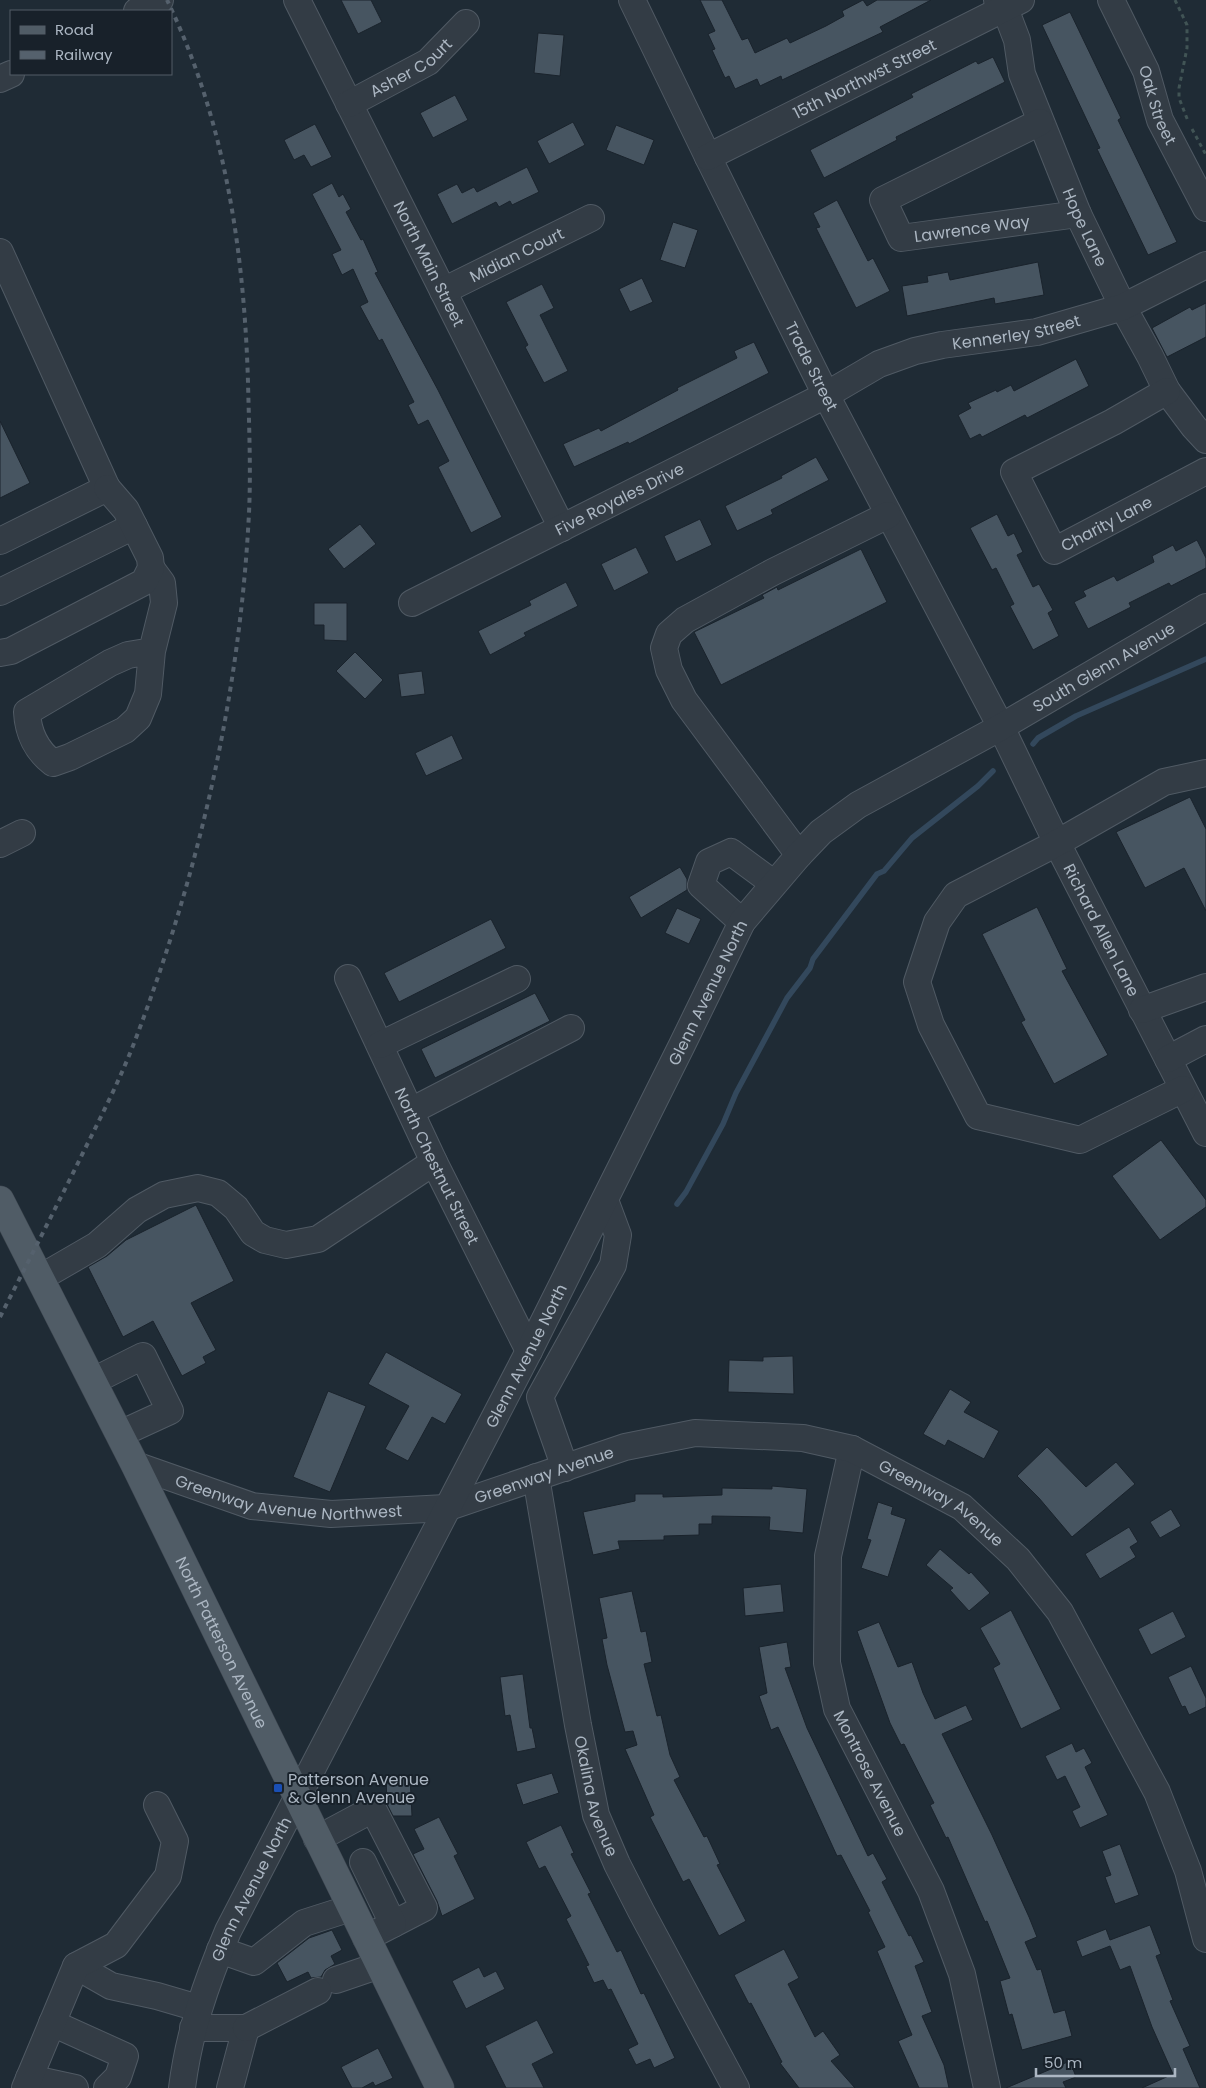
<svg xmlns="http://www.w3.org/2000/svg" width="1206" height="2088" font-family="Poppins,sans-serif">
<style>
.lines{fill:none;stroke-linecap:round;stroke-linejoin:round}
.stream{stroke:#33485c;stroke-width:5.5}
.building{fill:#475561;stroke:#1a232c}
.minor-casing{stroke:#505a64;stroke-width:28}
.major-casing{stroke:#3c454f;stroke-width:29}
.path{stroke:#415455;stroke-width:3;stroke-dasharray:4 4;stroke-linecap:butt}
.minor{stroke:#333c45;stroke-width:26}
.major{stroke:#505c66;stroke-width:28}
.rail{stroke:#55616d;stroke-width:4;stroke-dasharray:5 5;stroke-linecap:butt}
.transit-dot{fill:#1a4fb4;stroke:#18212a;stroke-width:2}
.labels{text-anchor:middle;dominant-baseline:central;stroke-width:4;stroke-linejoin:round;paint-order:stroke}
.street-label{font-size:16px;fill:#acb7c3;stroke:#18212a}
.poi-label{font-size:16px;fill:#acb7c3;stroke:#18212a;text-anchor:start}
</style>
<rect width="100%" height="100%" fill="#1f2b35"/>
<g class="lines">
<path class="stream" d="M 1033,744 L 1038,738 L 1076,716 L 1206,659
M 677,1204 L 686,1192 L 723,1124 L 736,1093 L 787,998 L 810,968 L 813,959 L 877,874 L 884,871 L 912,838 L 978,786 L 993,771"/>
</g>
<path class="building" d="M 341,0 L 371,0 L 382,22 L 358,34 Z
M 700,0 L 722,0 L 742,40 L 748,38 L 755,53 L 787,38 L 790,43 L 826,26 L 844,16 L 842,11 L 863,0 L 867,6 L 877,0 L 931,0 L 880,27 L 883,32 L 782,80 L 781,76 L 760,86 L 757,79 L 735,89 L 729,76 L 725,78 L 712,50 L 715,49 L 708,34 L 715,31 Z
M 1070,12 L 1121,118 L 1118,120 L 1177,242 L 1148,255 L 1097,149 L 1100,148 L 1042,25 Z
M 538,33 L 564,35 L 560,76 L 534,73 Z
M 993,57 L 1005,82 L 896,137 L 897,140 L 824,178 L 810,150 L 913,97 L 911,94 L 976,61 L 978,64 Z
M 455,95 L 468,120 L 433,138 L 420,113 Z
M 573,122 L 585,145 L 549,164 L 537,141 Z
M 315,124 L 332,157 L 311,167 L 304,155 L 294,160 L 284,140 Z
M 616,125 L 654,140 L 644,165 L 606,150 Z
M 527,167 L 539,192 L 512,205 L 510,201 L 499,207 L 496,202 L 452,224 L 437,194 L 457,184 L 462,193 L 474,187 L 477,192 Z
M 332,183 L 339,197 L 343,194 L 351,209 L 346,212 L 361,240 L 363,239 L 378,272 L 375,273 L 438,390 L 502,517 L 471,533 L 438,467 L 449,461 L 428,420 L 418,425 L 408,405 L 414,402 L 382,339 L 379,341 L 360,306 L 368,302 L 353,269 L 342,275 L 332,254 L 341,250 L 312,194 Z
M 837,200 L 868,261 L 873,258 L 890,291 L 856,308 L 816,228 L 820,227 L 813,213 Z
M 673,222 L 698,230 L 685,268 L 660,260 Z
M 1038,262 L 1044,295 L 995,304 L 994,298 L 907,316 L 902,286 L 928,282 L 927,276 L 948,272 L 950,280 Z
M 642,278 L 653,302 L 630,312 L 619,289 Z
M 542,284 L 554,308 L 540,315 L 568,371 L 544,383 L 525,347 L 528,345 L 506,302 Z
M 1206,303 L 1206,337 L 1167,357 L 1152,328 L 1190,307 L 1192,310 Z
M 754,342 L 769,373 L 629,444 L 628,442 L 574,467 L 563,444 L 599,428 L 601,431 L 678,390 L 677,388 L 737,358 L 734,351 Z
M 1076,359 L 1089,386 L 1027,418 L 1025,415 L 982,437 L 980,434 L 970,439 L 958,415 L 971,408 L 968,403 L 996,390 L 997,392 L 1011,385 L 1014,391 Z
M 0,421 L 30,483 L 0,498 Z
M 816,457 L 829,480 L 771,510 L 773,514 L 737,531 L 725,506 L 782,478 L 781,476 Z
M 997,514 L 1008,536 L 1014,533 L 1023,552 L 1017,555 L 1033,587 L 1039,584 L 1053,610 L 1048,613 L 1059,636 L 1033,650 L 1010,606 L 1014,604 L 996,568 L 992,570 L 970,528 Z
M 700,519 L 712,545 L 676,562 L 664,536 Z
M 360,524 L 376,544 L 344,569 L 328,549 Z
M 1197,540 L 1206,558 L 1206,568 L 1171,586 L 1169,583 L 1129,603 L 1131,607 L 1088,629 L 1074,602 L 1086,596 L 1083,591 L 1114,576 L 1117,581 L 1154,562 L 1152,556 L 1173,545 L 1176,551 Z
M 636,547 L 649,573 L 614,591 L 601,564 Z
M 861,549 L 887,602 L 721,685 L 694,632 L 764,598 L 762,595 L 777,587 L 778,590 Z
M 566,582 L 578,606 L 524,633 L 526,636 L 490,655 L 478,631 L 531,605 L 529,601 Z
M 314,603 L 347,603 L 347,641 L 324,640 L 324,625 L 314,625 Z
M 355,652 L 383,680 L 365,699 L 336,671 Z
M 422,671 L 425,694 L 401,697 L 398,674 Z
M 452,735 L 463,759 L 426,776 L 415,753 Z
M 1190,797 L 1206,829 L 1206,911 L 1184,868 L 1145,888 L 1116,832 Z
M 680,867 L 687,879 L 687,890 L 641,918 L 629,897 Z
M 1037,907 L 1067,969 L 1062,971 L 1108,1055 L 1054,1084 L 1021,1022 L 1025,1020 L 982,934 Z
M 677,908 L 701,919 L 689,944 L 665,933 Z
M 491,919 L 506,948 L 399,1002 L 384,973 Z
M 535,993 L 550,1021 L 435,1078 L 421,1049 Z
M 1161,1140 L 1206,1200 L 1206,1207 L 1160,1240 L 1112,1176 Z
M 196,1205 L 234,1281 L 191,1303 L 216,1350 L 203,1357 L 206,1363 L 182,1376 L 153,1321 L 123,1337 L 88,1267 L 107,1256 L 126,1240 Z
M 386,1352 L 462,1394 L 445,1424 L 432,1417 L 408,1461 L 385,1449 L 409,1406 L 368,1384 Z
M 793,1356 L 794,1394 L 728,1392 L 729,1360 L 763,1361 L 763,1357 Z
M 950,1389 L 971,1402 L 964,1412 L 999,1431 L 984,1459 L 948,1440 L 945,1446 L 923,1434 Z
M 328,1391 L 366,1406 L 330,1492 L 293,1477 Z
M 1047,1447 L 1086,1487 L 1116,1462 L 1135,1484 L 1072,1537 L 1039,1498 L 1017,1476 Z
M 772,1486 L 807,1489 L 803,1533 L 769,1530 L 770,1517 L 712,1516 L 712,1524 L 699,1524 L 699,1535 L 664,1536 L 664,1540 L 618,1541 L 620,1549 L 593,1555 L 583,1512 L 635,1501 L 635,1494 L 663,1494 L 663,1497 L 722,1495 L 722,1488 L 772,1489 Z
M 878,1502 L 893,1507 L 891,1514 L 906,1519 L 888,1577 L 861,1568 L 871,1540 L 867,1539 Z
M 1171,1509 L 1181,1526 L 1160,1538 L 1150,1522 Z
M 1129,1527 L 1138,1542 L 1130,1547 L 1136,1557 L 1100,1579 L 1085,1554 Z
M 940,1549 L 969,1574 L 971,1572 L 990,1593 L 969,1611 L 950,1590 L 953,1588 L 926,1565 Z
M 781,1584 L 784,1612 L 745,1616 L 743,1588 Z
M 632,1591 L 641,1632 L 646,1631 L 652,1662 L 644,1664 L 657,1716 L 661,1715 L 670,1755 L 680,1777 L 674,1780 L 704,1837 L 707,1836 L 720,1864 L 717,1865 L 746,1921 L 719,1936 L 689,1879 L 683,1882 L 650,1817 L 654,1815 L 625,1749 L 637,1745 L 633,1731 L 625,1732 L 607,1665 L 602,1639 L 607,1638 L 599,1598 Z
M 1011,1610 L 1061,1709 L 1021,1729 L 993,1668 L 1000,1664 L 980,1628 Z
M 1173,1611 L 1186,1637 L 1151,1655 L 1138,1629 Z
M 879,1622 L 898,1667 L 912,1662 L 923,1693 L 935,1719 L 966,1705 L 973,1720 L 942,1734 L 992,1835 L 1029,1917 L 1037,1937 L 1025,1942 L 1037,1970 L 1041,1969 L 1054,2013 L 1065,2010 L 1072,2036 L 1022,2050 L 1012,2014 L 1009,2015 L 1000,1981 L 1010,1978 L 987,1921 L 985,1922 L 948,1837 L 946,1838 L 930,1805 L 934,1803 L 904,1744 L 901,1745 L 890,1723 L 857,1631 Z
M 787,1642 L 791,1667 L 785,1668 L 807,1728 L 868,1856 L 873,1853 L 887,1879 L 882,1882 L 909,1936 L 911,1935 L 924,1962 L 915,1966 L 932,2012 L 922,2016 L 944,2065 L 949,2088 L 919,2088 L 898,2041 L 912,2035 L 877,1951 L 885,1947 L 868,1912 L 870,1911 L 841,1855 L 837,1856 L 778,1727 L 771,1730 L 759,1696 L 767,1693 L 759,1647 Z
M 1191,1666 L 1206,1698 L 1206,1707 L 1189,1715 L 1185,1706 L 1182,1707 L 1168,1677 Z
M 523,1674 L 530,1728 L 532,1728 L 536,1748 L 517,1752 L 510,1715 L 505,1716 L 500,1677 Z
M 1072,1743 L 1076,1752 L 1084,1748 L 1092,1763 L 1085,1767 L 1108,1815 L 1080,1828 L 1072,1811 L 1080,1807 L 1065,1776 L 1057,1780 L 1045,1756 Z
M 552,1773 L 559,1793 L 523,1805 L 516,1784 Z
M 410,1776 L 412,1816 L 393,1816 L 387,1804 L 386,1777 Z
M 439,1817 L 458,1854 L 454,1856 L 475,1899 L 442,1916 L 437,1901 L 413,1854 L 424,1849 L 414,1829 Z
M 561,1825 L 574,1853 L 571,1854 L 591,1893 L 588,1894 L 617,1952 L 621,1950 L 641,1994 L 644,1993 L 675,2058 L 654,2068 L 650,2059 L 636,2065 L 628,2049 L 638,2044 L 611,1989 L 608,1990 L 603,1980 L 594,1983 L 586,1966 L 589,1965 L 566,1919 L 571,1916 L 545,1866 L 539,1869 L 526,1842 Z
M 1120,1844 L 1139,1895 L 1115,1904 L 1105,1877 L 1111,1875 L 1102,1851 Z
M 1150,1925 L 1161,1954 L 1156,1956 L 1173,2000 L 1170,2001 L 1190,2046 L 1183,2049 L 1200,2088 L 1142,2088 L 1173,2074 L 1152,2027 L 1130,1966 L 1120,1970 L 1110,1946 L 1082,1957 L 1076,1941 L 1106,1929 L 1110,1940 Z
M 332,1930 L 342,1950 L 331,1956 L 335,1964 L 325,1970 L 321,1977 L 311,1978 L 308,1972 L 287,1982 L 277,1963 L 309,1938 Z
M 784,1949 L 799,1978 L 788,1984 L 815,2037 L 823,2031 L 840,2055 L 831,2061 L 855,2088 L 799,2088 L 780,2063 L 782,2062 L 751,2003 L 749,2004 L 734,1975 Z
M 479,1967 L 484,1977 L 496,1971 L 505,1989 L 466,2009 L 452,1981 Z
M 537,2020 L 554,2053 L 532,2064 L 544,2088 L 506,2088 L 485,2046 Z
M 378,2048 L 393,2078 L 375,2086 L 373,2082 L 362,2088 L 352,2088 L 341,2067 Z
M 1070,2061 L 1076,2077 L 1063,2082 L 1066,2088 L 1006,2088 Z"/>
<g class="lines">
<g class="minor-casing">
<g id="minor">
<path id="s1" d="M 297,0 L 562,528"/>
<path id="s2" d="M 632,0 L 708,157 L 826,395 L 1001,727 L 1057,843 L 1206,1133"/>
<path id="s3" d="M 997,0 L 1009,19 L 1017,40 L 1022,74 L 1078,214 L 1123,307 L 1150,356 L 1167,391 L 1194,427 L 1206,440"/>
<path id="s4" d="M 1111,0 L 1146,71 L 1160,120 L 1206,208"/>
<path d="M 137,11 L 160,0"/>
<path d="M 0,79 L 11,74"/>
<path id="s5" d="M 349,104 L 428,62 L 466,23"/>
<path id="s6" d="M 1040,122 L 883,200 L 901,238 L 1078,214"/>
<path id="s7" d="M 708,157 L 1021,0"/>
<path d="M 0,252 L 107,488 L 0,541"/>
<path id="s8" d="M 443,291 L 591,218"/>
<path id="s9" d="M 1167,391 L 1113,422 L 1014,472 L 1054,551 L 1206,471"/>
<path d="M 151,568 L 162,583 L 164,603 L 152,651 L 128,655 L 110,663 L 27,712 C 28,733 37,751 53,763 L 70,757 L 125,730 L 138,718 L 148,694 L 152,651"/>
<path d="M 0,592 L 134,526"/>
<path id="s10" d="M 412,603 L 826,395 L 879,364 L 915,351 L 942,345 L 1037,332 L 1123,307 L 1206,265"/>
<path d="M 0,653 L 11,651 L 144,582 L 151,568 L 150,558 L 126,510 L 107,488"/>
<path d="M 0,844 L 22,833"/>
<path d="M 799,855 L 684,700 L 669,670 L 664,648 L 669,634 L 685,620 L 773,572 L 888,515"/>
<path d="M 742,922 L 701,885 L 709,862 L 731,852 L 773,883"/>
<path id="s11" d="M 348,978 L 434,1162 L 529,1351"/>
<path d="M 1142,1010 L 1206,987"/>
<path d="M 380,1045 L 517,979"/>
<path d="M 1168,1059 L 1206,1039"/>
<path d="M 1183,1089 L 1080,1140 L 978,1116 L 931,1025 L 917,982 L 937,922 L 956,895 L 1057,843 L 1164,782 L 1206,773"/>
<path d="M 411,1111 L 571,1028"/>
<path d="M 40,1278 L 97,1245 L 137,1210 L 164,1195 L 198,1188 L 218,1193 L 236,1208 L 253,1233 L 265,1240 L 286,1245 L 318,1239 L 434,1162"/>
<path d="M 93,1381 L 143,1356 L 170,1411 L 120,1434"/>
<path id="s12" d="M 852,1449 L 828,1556 L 827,1663 L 837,1709 L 931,1891 L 962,1974 L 987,2088"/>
<path id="s13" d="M 135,1465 L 252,1506 L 331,1514 L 446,1508 L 625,1447 L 695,1433 L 803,1438 L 852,1449 L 962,1507 L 1018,1559 L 1060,1612 L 1157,1792 L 1188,1871 L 1206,1939"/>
<path d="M 565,1468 L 540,1397 L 613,1265 L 618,1235 L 605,1200"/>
<path id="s14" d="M 536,1477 L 578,1725 L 596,1815 L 617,1864 L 641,1911 L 736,2088"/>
<path d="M 317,1839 L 373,1809 L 424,1908 L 366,1938"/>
<path d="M 363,1862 L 393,1924"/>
<path d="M 220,1950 L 254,1962 L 304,1923 L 351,1908"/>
<path d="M 76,1966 L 111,1986 L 157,1996 L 198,2008"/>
<path d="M 336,1980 L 380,1965"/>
<path d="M 52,2023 L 125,2056 L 118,2077 L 107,2088"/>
<path d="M 193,2028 L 246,2028 L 230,2088"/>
<path d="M 246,2028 L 318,1991"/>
<path d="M 29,2078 L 75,2088"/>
<path d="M 25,2088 L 76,1966 L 116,1945 L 168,1876 L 175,1841 L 157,1805"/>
<path id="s15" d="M 182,2088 C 189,2032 206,1983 228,1931 L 529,1351 L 682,1045 L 742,922 L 799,855 L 821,832 L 858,805 L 1001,727 L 1206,607"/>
</g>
</g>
<g class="major-casing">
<g id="major">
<path id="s16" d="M 0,1200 L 135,1465 L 440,2088"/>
</g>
</g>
<path class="path" d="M 1175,0 L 1187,25 L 1187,48 L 1179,88 L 1179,98 L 1188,121
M 1192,129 L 1206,155"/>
<use href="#minor" class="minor"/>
<use href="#major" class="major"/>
<path class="rail" d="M 0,1317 C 25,1268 50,1219 75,1169 C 96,1126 119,1083 136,1038 C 200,869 240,693 249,513 C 251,470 249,426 248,382 C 244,250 225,120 167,0"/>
</g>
<rect class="transit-dot" x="273" y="1783" width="10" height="10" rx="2.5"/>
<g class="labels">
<g class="street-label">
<text stroke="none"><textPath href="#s5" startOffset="72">Asher Court</textPath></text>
<text stroke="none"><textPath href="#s7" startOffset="175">15th Northwst Street</textPath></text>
<text stroke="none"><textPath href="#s4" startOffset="115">Oak Street</textPath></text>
<text stroke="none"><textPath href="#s6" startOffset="289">Lawrence Way</textPath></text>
<text stroke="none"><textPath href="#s3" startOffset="245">Hope Lane</textPath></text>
<text stroke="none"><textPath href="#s8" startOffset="82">Midian Court</textPath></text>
<text stroke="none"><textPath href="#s1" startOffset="295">North Main Street</textPath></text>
<text stroke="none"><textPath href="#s10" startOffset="666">Kennerley Street</textPath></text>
<text stroke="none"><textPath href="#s2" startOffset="408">Trade Street</textPath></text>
<text stroke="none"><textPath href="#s10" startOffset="232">Five Royales Drive</textPath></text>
<text stroke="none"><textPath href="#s9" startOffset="321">Charity Lane</textPath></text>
<text stroke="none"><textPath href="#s15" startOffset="1744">South Glenn Avenue</textPath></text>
<text stroke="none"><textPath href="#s2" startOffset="1042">Richard Allen Lane</textPath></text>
<text stroke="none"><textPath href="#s15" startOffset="1218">Glenn Avenue North</textPath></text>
<text stroke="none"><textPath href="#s11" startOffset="208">North Chestnut Street</textPath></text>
<text stroke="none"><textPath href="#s15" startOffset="812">Glenn Avenue North</textPath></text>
<text stroke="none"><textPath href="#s13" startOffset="422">Greenway Avenue</textPath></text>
<text stroke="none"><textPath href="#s13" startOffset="159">Greenway Avenue Northwest</textPath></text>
<text stroke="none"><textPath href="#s13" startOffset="842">Greenway Avenue</textPath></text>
<text stroke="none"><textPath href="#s16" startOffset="495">North Patterson Avenue</textPath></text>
<text stroke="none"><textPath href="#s12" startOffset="336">Montrose Avenue</textPath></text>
<text stroke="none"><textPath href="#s14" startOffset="325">Okalina Avenue</textPath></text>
<text stroke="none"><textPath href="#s15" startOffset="212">Glenn Avenue North</textPath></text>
</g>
<g class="poi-label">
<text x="288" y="1779">Patterson Avenue<tspan x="288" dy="18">&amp; Glenn Avenue</tspan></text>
</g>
</g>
<rect x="10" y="10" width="162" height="65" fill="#18212a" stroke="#535d67"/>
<rect x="20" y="26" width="25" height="8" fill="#505c66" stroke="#535d67"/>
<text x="55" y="35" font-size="15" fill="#acb7c3">Road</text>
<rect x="20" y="51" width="25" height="8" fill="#55616d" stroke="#535d67"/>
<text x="55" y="60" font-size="15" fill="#acb7c3">Railway</text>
<path d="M1036 2068v8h139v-8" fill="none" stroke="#acb7c3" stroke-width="2.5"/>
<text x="1044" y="2068" font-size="15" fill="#acb7c3" stroke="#18212a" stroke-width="4" paint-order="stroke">50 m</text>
</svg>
